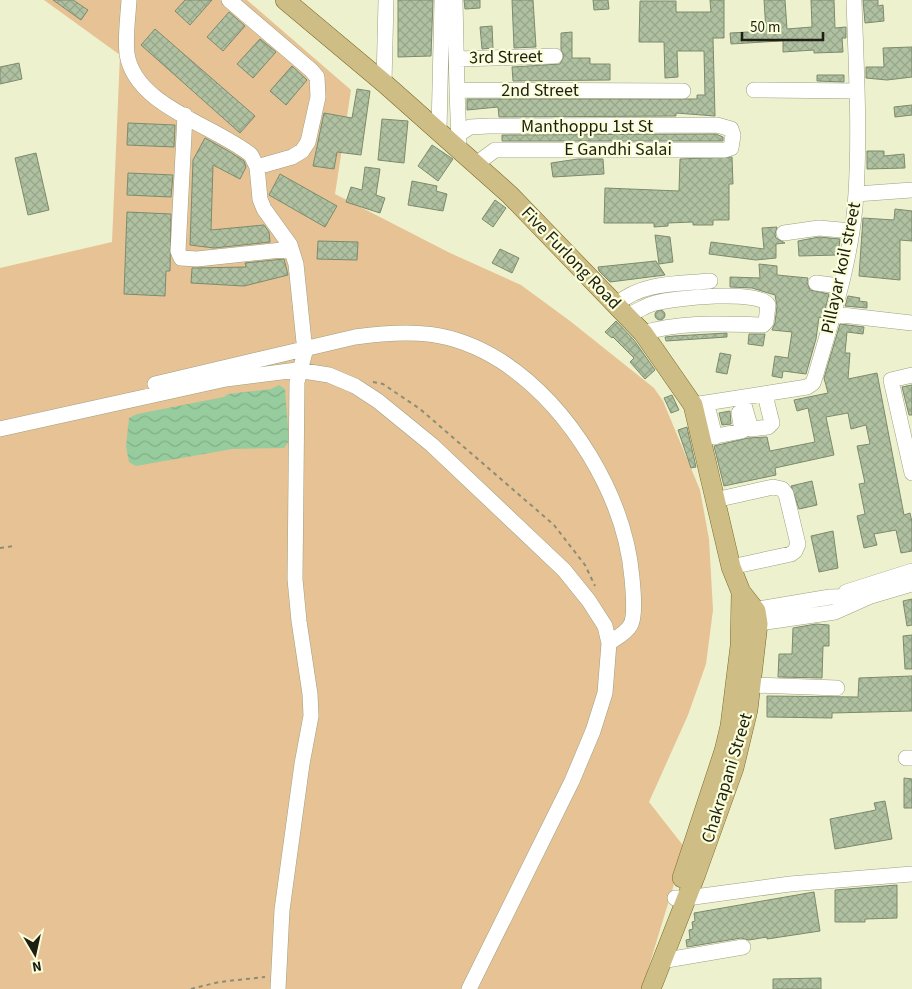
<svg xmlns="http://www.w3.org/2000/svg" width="912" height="989" font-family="'Source Sans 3',sans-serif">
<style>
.park{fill:#e6c295}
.water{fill:url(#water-waves)}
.building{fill:url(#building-cross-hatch);stroke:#7c8b6d}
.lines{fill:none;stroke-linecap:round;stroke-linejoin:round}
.minor-casing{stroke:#9ea07f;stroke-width:16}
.major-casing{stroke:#7c6a29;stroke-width:20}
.path{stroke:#8b8d74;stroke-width:2;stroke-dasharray:4 4;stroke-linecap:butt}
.minor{stroke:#fff;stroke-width:15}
.major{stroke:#cebe86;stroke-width:19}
.labels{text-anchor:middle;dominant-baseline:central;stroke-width:4.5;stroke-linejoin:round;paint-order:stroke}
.street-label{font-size:18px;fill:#1e1f12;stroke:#fbfeda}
</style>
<defs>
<pattern id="water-waves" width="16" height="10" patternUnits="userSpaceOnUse" patternTransform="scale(1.25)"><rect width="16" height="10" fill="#97cc9e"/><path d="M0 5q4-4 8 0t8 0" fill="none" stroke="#82af87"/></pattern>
<pattern id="building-cross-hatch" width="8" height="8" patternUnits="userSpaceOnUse" patternTransform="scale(1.25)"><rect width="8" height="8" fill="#b0c1a1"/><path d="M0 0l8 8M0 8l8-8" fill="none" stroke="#97a58a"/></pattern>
</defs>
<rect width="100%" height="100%" fill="#eef1cd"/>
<path class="park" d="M 44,0 L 247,0 L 351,90 L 335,194 L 450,253 L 521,285 L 570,321 L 654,388 L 663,401 L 700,490 L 709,539 L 713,610 L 706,664 L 688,715 L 649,802 L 685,848 L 642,989 L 0,989 L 0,268 L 112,242 L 120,55 Z"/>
<path class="water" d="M 279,385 L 285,389 L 289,441 L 284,448 L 232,449 L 136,466 L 129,462 L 126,446 L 129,418 L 137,414 L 224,397 L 228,394 L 271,389 Z"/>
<path class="building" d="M 53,0 L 73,0 L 88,10 L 81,20 Z
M 185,0 L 212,0 L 190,25 L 175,11 Z
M 398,0 L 433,0 L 431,56 L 398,57 Z
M 464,0 L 480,0 L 480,8 L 465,9 Z
M 512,0 L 533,0 L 536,47 L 514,48 Z
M 593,0 L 608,0 L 609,9 L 594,10 Z
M 710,0 L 724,0 L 724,38 L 713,38 L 715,116 L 676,113 L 676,116 L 499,117 L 498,107 L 467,110 L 467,99 L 697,99 L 697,95 L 705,95 L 704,51 L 677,51 L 678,77 L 665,78 L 664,42 L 639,42 L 640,1 L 676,1 L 676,12 L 711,12 Z
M 764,0 L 785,0 L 787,29 L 812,27 L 811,0 L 834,0 L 835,28 L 846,27 L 846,38 L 842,38 L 843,52 L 814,53 L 814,50 L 783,52 L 783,41 L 780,41 L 731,44 L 730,33 L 766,31 Z
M 863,0 L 878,0 L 878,6 L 883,5 L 884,21 L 865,23 Z
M 229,12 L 245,26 L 223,51 L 207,37 Z
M 492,26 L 493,48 L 482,49 L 480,27 Z
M 155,29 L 255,116 L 240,133 L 141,45 Z
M 572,32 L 572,58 L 590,58 L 590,64 L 610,64 L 610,80 L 513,81 L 512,67 L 560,64 L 564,56 L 561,50 L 561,33 Z
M 260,39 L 276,52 L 253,78 L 237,64 Z
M 912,47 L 912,77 L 887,80 L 866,78 L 866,67 L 884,67 L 883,48 Z
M 19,63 L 22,79 L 0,84 L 0,67 Z
M 292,66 L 307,80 L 286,105 L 270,91 Z
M 817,75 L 844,75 L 844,82 L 817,81 Z
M 357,89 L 370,91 L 361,155 L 337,152 L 334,169 L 313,166 L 324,113 L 352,118 Z
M 912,105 L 912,115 L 895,117 L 894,107 Z
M 382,119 L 408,121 L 404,163 L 378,160 Z
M 128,123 L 175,125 L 174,147 L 127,145 Z
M 716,134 L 723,137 L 723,141 L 502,141 L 502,135 Z
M 205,138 L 230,152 L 244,161 L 246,167 L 240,179 L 213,165 L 211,230 L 264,225 L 269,232 L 270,242 L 214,248 L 190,245 L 193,160 Z
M 432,145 L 453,159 L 438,181 L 418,166 Z
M 867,151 L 884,151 L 884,156 L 904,154 L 905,168 L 867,169 Z
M 36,153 L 49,210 L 28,215 L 15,158 Z
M 732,157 L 733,184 L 729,184 L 729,220 L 713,220 L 713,225 L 693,225 L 693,222 L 668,223 L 668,226 L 654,227 L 654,223 L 604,223 L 605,188 L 679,191 L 680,159 Z
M 578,159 L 603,159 L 604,174 L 553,177 L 551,163 Z
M 365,167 L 380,169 L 376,195 L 385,198 L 380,213 L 346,202 L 351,187 L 362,190 Z
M 128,173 L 173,175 L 171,197 L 127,195 Z
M 280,174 L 337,206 L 325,227 L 269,195 Z
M 412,181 L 437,186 L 436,191 L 447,194 L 443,211 L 408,205 Z
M 495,200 L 506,208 L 493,227 L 482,219 Z
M 895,209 L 912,211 L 912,241 L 900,240 L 900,280 L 859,276 L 863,218 L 894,220 Z
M 127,212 L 171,214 L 170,271 L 166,271 L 165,296 L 124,294 Z
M 777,227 L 775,234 L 776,238 L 785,243 L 776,244 L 776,258 L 756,260 L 709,254 L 711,242 L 764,249 L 762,228 Z
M 655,235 L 670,237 L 673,262 L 659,264 Z
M 819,237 L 840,239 L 838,255 L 799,256 L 798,241 Z
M 318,241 L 358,242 L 357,260 L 317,259 Z
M 500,249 L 519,258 L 512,273 L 492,263 Z
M 284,259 L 288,275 L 244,286 L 191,283 L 192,268 L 246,267 L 245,263 Z
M 656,261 L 665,275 L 610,282 L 599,271 L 598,267 Z
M 759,264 L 777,266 L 777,275 L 808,278 L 807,282 L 810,290 L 829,294 L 823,318 L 819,317 L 816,339 L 806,374 L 783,371 L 782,378 L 772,376 L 775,356 L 788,358 L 792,332 L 772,330 L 775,323 L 777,306 L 775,295 L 752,288 L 730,287 L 730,277 L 760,278 Z
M 848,296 L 860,298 L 859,301 L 867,302 L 867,308 L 845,306 Z
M655 315a5 5 0 1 1 10 0a5 5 0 1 1-10 0Z
M 616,321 L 634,340 L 655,370 L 645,379 L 630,362 L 634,358 L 613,337 L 612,338 L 605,332 Z
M 840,324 L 864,327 L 863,334 L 847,332 L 845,353 L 850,353 L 848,379 L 877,373 L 904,515 L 910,513 L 912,522 L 912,551 L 901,553 L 896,530 L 874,534 L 877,545 L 864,548 L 857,516 L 865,514 L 859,484 L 865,483 L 857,446 L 870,444 L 866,425 L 851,429 L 848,413 L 826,417 L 834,455 L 775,468 L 776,475 L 724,486 L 714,446 L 748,438 L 767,437 L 770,451 L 815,442 L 808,408 L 797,411 L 794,400 L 828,393 L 824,378 Z
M 727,333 L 727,337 L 666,341 L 665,337 L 674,336 Z
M 749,334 L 765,334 L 763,346 L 748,344 Z
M 720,353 L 731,355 L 727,374 L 716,372 Z
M 912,385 L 912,415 L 909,415 L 902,387 Z
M 672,395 L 679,410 L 671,413 L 664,398 Z
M 730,411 L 731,424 L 722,425 L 719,413 Z
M 687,427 L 696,467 L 691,468 L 678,430 Z
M 812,481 L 817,505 L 799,509 L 791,486 Z
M 833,531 L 838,568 L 819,572 L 811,536 Z
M 912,599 L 912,625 L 907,626 L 903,601 Z
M 816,624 L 829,625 L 829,646 L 823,646 L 822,678 L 778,677 L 779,654 L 792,654 L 793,628 Z
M 912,635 L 912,669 L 905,669 L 903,636 Z
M 912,676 L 912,711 L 832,713 L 832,718 L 767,717 L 767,696 L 858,697 L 859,678 Z
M 904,778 L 912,779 L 912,808 L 904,808 Z
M 885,801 L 892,839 L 835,849 L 830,819 L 876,810 L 874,803 Z
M 897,885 L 897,918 L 865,919 L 865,922 L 835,922 L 835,890 Z
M 814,892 L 820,931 L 767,939 L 767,937 L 749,940 L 741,938 L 687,947 L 686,940 L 690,939 L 689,930 L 693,929 L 692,922 L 695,921 L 694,913 Z
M 821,978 L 821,989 L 773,989 L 773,979 Z"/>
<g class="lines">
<g class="minor-casing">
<path id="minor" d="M 129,0 C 128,17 125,37 127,54 C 135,106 214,125 251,155 L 257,167 L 260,199 L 264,209 L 290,245 L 296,264 L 305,352 L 297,382 L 295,579 L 299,621 L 310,694 L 311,716 L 302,764 L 282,910 L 278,989
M 229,0 L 311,70 L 317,77 L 318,97 L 308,142 L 302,151 L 292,157 L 257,167
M 455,0 L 457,90
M 457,59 L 555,56
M 384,83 L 386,0
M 754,90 L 857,91
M 185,115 L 178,251 L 181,258 L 197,259 L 291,249
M 439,131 L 442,0
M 459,134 L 470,127 L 489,126 L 717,125 L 731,129 L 733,135 L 731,148 L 725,150 L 495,150 L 476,164
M 459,142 L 457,90 L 683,91
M 856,194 L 912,190
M 784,233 L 819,228 L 852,231
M 816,283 L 840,286
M 617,304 C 642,282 677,284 710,281
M 833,314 L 912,323
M 627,315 C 637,312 646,305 655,303 C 673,298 761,289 768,305 L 766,322 L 763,325 C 723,324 682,321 643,333
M 912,375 L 891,380 L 912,473
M 155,384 L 355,337 C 411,329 452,330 501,361 C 570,406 625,496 632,578 C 633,589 636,617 630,626 C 626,633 616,638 609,643
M 742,398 L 751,429 L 768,427 L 772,423 L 765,395
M 693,405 L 807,387 L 813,383 L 816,374 C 833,315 853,254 856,193 C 860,129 856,64 854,0
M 709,413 L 715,437
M 0,429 L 226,379 L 297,370 L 329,375 L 355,386 L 378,401 L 432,445 L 564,570 L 589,601 L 605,626 L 609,643 L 605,693 L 593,731 L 572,781 L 469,989
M 701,439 L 742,431 L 739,413
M 715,500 L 773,487 L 782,489 L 786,494 L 798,544 L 795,551 L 791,554 L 731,567
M 846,592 L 912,571
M 746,611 L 830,597 L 862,596
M 747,625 L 835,612 L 871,596 L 912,584
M 752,685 L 837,688
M 906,758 L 912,758
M 675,898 L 687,898 L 790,884 L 912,874
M 661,961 L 743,947"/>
</g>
<g class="major-casing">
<path id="major" d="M 285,0 L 384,83 L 510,195 L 643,333 L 693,405 L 731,567 L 741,592 L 756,611 L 758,624 L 748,710 L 734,768 L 696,874 L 651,989
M 682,878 L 724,751 L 730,726 L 740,646 L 741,592"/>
</g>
<path class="path" d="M 373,382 L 383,384 L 420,409 L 554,525 L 585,565 L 595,586
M 0,548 L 14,546
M 191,989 L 219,982 L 265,977"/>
<use href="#minor" class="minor"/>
<use href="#major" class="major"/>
</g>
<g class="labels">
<g class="street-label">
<text transform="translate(506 57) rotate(-1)">3rd Street</text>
<text x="540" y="90">2nd Street</text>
<text x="587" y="126">Manthoppu 1st St</text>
<text x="618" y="149">E Gandhi Salai</text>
<text transform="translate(571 258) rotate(46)">Five Furlong Road</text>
<text transform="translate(841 268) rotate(-78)">Pillayar koil street</text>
<text transform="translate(727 778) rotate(-73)">Chakrapani Street</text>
</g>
</g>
<g transform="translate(35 954) rotate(171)" stroke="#fbfeda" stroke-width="4" paint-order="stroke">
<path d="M0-4L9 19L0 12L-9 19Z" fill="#1e1f12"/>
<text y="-8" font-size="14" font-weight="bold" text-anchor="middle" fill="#1e1f12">N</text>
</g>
<path d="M742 32v8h81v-8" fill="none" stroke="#1e1f12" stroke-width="2.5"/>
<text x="750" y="32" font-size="15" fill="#1e1f12" stroke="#fbfeda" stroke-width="4" paint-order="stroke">50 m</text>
</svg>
